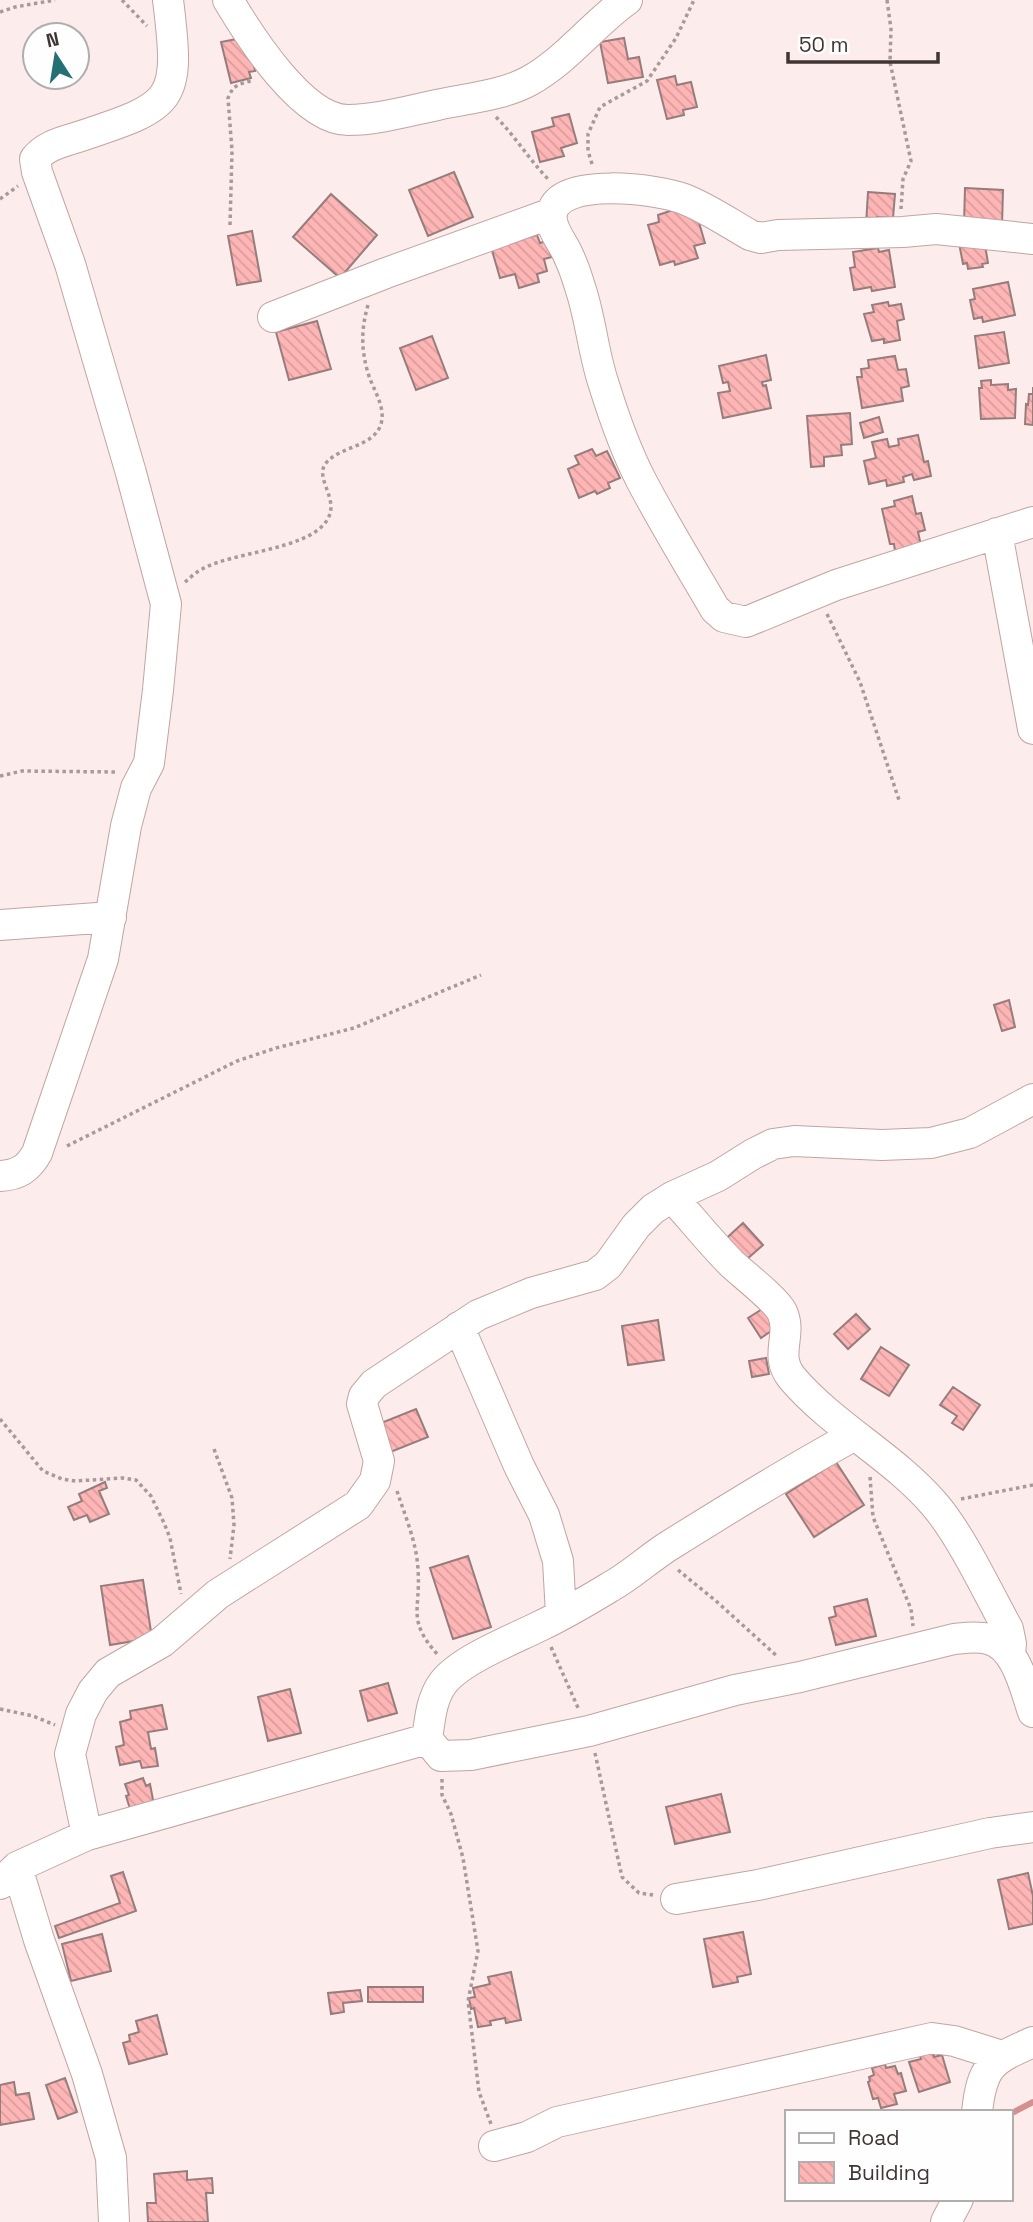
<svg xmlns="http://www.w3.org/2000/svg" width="1033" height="2222" font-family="'Space Grotesk',sans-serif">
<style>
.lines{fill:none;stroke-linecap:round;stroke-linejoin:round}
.stream{stroke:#d58f8f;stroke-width:6}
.building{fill:url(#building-back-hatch);stroke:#967d7c;stroke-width:2}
.minor-casing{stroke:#c0a5a4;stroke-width:32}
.path{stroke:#a89a9a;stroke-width:3.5;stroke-dasharray:3.5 3.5;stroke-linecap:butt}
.minor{stroke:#fff;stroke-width:30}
</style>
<defs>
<pattern id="building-back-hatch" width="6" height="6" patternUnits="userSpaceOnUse" patternTransform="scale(1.75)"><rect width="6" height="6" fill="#feb5b5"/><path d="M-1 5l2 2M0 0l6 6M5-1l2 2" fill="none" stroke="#db9c9c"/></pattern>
</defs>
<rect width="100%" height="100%" fill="#fdecec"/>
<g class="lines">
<path class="stream" d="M 1010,2114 L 1033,2102"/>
</g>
<path class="building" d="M 242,38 L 246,55 L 252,54 L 255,71 L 249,72 L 251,78 L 231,83 L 221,42 Z
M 624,38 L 628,59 L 639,57 L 643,77 L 608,83 L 600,42 Z
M 675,76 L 677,85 L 691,82 L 697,107 L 683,110 L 684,115 L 667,119 L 657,80 Z
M 569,114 L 577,143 L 561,148 L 564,156 L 540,162 L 532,132 L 554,126 L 552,118 Z
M 454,172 L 473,217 L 428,236 L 409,190 Z
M 965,188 L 1003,190 L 1002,226 L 964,224 Z
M 868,192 L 895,194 L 893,218 L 877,217 L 877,226 L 866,225 Z
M 331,194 L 377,235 L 340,278 L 293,237 Z
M 679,208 L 695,209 L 705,243 L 694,246 L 698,258 L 675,265 L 674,261 L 660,265 L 648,225 L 659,222 L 658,215 Z
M 252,231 L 261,281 L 237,285 L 228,236 Z
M 537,235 L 540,243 L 547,241 L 552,257 L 544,259 L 547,271 L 537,274 L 539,282 L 519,288 L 515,274 L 500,278 L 491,247 Z
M 984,239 L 988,263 L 982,264 L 983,267 L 968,269 L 967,263 L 963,264 L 959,243 Z
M 878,248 L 879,252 L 889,250 L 895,287 L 872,291 L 871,287 L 854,290 L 850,268 L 855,267 L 853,252 Z
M 1008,282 L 1015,315 L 983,322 L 982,317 L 974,319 L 970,300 L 975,299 L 973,289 Z
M 888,302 L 889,306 L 901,304 L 904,319 L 897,321 L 900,340 L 884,343 L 884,339 L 872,341 L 864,314 L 874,312 L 872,305 Z
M 317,321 L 331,369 L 289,380 L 276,332 Z
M 1004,332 L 1009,363 L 979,368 L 975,336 Z
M 432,336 L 448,378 L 416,390 L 400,348 Z
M 766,355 L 771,380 L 762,382 L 763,386 L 766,385 L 771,408 L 723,418 L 718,393 L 730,391 L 728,382 L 723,383 L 719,366 Z
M 895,356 L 898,370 L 906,369 L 909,386 L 901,388 L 903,401 L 862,408 L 857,377 L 862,377 L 861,369 L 869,368 L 868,360 Z
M 991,380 L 991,385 L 1008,384 L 1008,390 L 1016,389 L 1015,418 L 981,419 L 979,388 L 982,388 L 981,381 Z
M 1033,387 L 1033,425 L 1025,424 L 1026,404 L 1028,405 L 1029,394 L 1033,394 Z
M 850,413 L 852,444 L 841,445 L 842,455 L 824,457 L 824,466 L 811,467 L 807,416 Z
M 879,417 L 883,432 L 864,438 L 860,423 Z
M 918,435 L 924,462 L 928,461 L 931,476 L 914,480 L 912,474 L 903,477 L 904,482 L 887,486 L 886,480 L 869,484 L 864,461 L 876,458 L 872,442 L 887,439 L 889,447 L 899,445 L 898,439 Z
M 592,449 L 596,456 L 607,451 L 620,478 L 608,483 L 610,488 L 597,494 L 595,491 L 579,498 L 568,469 L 579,464 L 575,456 Z
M 912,496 L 916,514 L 921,513 L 925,530 L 918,532 L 921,545 L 895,551 L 894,544 L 890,544 L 882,509 L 895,506 L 894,501 Z
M 1009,1000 L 1015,1027 L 1002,1031 L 994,1005 Z
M 743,1223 L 763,1245 L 739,1266 L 719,1245 Z
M 767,1306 L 780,1325 L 761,1338 L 748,1318 Z
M 856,1314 L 870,1329 L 848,1349 L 834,1334 Z
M 658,1320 L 664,1360 L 628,1365 L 622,1326 Z
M 881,1347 L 909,1365 L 889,1396 L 861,1379 Z
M 766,1358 L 769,1374 L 752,1377 L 749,1361 Z
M 953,1387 L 980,1405 L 963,1430 L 952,1423 L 957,1416 L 940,1405 Z
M 416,1409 L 428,1437 L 388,1453 L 376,1425 Z
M 836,1462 L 864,1505 L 814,1537 L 786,1494 Z
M 105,1482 L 107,1488 L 99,1491 L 109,1514 L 90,1522 L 87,1515 L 74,1520 L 68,1507 L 82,1501 L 79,1494 Z
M 468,1556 L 491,1627 L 453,1639 L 430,1568 Z
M 143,1580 L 152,1638 L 110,1645 L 101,1586 Z
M 867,1599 L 876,1636 L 836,1645 L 829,1618 L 836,1616 L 834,1607 Z
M 388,1683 L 397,1713 L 368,1721 L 360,1691 Z
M 290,1689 L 301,1733 L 268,1741 L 258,1697 Z
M 162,1705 L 167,1729 L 148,1732 L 151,1749 L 155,1748 L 158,1766 L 142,1768 L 140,1761 L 120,1765 L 116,1747 L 124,1745 L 120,1722 L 131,1719 L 130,1711 Z
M 143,1778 L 146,1786 L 150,1784 L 154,1805 L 131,1812 L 126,1796 L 129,1795 L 125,1784 Z
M 721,1794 L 730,1832 L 675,1844 L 666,1807 Z
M 123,1872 L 136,1911 L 59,1938 L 55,1926 L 120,1903 L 111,1876 Z
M 1028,1873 L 1033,1896 L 1033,1924 L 1009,1929 L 998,1880 Z
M 743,1932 L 751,1974 L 737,1977 L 738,1982 L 713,1987 L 704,1939 Z
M 102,1934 L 111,1971 L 71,1981 L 62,1944 Z
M 511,1972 L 521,2020 L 506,2023 L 505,2018 L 490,2021 L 491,2025 L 478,2027 L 474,2008 L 471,2009 L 469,1998 L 475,1997 L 473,1988 L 490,1984 L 488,1977 Z
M 368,1987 L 423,1987 L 423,2002 L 368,2002 Z
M 360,1990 L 362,2001 L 343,2003 L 344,2012 L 331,2014 L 328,1993 Z
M 157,2015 L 167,2054 L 129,2064 L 123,2043 L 130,2041 L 129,2035 L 139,2032 L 136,2021 Z
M 932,2047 L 934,2057 L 942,2055 L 950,2082 L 919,2092 L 909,2062 L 921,2059 L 918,2051 Z
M 885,2064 L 886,2068 L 895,2066 L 898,2074 L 901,2073 L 906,2091 L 894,2094 L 897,2104 L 881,2108 L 878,2098 L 873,2099 L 868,2082 L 870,2081 L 869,2077 L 874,2075 L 872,2068 Z
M 65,2078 L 77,2112 L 58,2119 L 46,2085 Z
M 14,2082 L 16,2095 L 29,2093 L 34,2119 L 0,2125 L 0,2085 Z
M 187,2171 L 187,2180 L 212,2178 L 213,2193 L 206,2193 L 208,2222 L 148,2222 L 147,2203 L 156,2203 L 154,2174 Z"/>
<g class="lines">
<g class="minor-casing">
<path id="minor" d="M 228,0 C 249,35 302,120 348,120 C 376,120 409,111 437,105 C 465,99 504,95 529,81 C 566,61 593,24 627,0
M 1033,239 L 936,229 L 903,232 L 778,235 L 761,238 L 750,235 C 729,223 707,208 684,199 C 658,189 559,176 552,213 C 549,229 564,243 569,257 C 574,267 577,277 580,287 C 591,319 593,353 604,385 C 613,414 627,453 641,480 C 664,524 690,566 715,609 L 724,617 L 746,622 L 836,585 L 1033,522
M 273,317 L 386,273 L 552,213
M 997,533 L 1033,729
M 0,925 L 111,917
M 0,1176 C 18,1175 28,1169 37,1153 L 103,959 L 126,826 L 136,788 L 149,763 L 158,690 L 166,604 L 131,473 L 70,264 L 37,172 L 35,159 C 46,145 63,142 78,137 C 175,105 181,103 168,0
M 672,1197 C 692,1219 711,1243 732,1264 C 744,1275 776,1300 782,1312 C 793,1335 773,1355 792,1378 C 834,1427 893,1456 935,1505 C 962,1537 987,1591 1008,1629 L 1011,1644 L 1010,1655
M 459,1327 L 519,1466 L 544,1515 L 558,1561 L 561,1614
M 427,1739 C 430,1720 431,1699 443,1683 C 460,1660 514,1639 540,1626 C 563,1615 587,1601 610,1587 C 630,1576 647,1560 667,1547 C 729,1508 791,1470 855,1435
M 87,1835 L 70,1754 L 81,1714 L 93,1691 L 108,1673 L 162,1642 L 218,1594 L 358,1505 L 375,1481 L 379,1461 L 362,1404 L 364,1396 L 374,1384 L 478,1315 L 531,1293 L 595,1275 L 608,1265 L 636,1226 L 653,1209 L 672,1197 L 718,1176 L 753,1154 L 773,1144 L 794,1141 L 882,1145 L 931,1143 L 970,1133 L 1033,1099
M 17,1867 L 39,1940 L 87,2074 L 111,2158 L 114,2222
M 0,1884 L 17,1867 L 87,1835 L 427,1739 L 441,1756 L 471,1755 L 589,1731 L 735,1690 L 800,1677 L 954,1639 C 965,1638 977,1636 988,1639 C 1016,1645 1025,1689 1033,1712
M 676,1899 L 758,1885 L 990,1833 L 1033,1827
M 977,2112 C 982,2065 992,2060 1033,2042
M 494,2146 L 527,2137 L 557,2122 L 932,2038 L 954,2041 L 1002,2056
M 946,2222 L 958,2199"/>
</g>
<path class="path" d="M 122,0 L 147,26
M 887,0 L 891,29 L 890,62 L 911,161 L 903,179 L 901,209
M 0,12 L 15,7 L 55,0
M 496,117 C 516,137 530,161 550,181
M 592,164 L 588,151 L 588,134 L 600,107 L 647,81 L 676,38 L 694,0
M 0,199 L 18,186
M 230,225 L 232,151 L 228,98 L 233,88 L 240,84 L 254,80
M 185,582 C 190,578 196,572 202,569 C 233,552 304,550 325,523 C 343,501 313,479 326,463 C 340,446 374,447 381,424 C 386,406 373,390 368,373 C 361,349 361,329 368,305
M 827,614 L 860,682 L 900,803
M 0,776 L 22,771 L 117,772
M 67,1146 L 237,1061 L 276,1048 L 354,1028 L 481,975
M 0,1419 L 43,1471 L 62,1479 L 76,1481 L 122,1478 L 136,1480 L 151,1496 L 164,1523 L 170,1538 L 181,1594
M 214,1449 L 232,1498 L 234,1525 L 230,1559
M 870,1477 L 873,1517 L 911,1609 L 913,1626
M 397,1491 C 405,1516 417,1543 418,1570 C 421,1611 406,1619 438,1655
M 961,1499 L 1033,1485
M 678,1570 L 716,1601 L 778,1657
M 551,1647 L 579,1710
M 0,1709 L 33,1716 L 55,1725
M 595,1753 L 622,1877 L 639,1893 L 653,1895
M 442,1779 L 442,1795 L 451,1814 L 463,1858 L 478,1951 L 468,2001 L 479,2092 L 491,2124"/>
<use href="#minor" class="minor"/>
</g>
<rect x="785" y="2110" width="228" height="91" fill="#fefefe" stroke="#b2aeae" stroke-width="2"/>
<rect x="799" y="2133" width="35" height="10" fill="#ffffff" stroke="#b2aeae" stroke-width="2"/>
<text x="848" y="2145" font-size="21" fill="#403535">Road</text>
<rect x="799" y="2162" width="35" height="21" fill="url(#building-back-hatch)" stroke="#b2aeae" stroke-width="2"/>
<text x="848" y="2180" font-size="21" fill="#403535">Building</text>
<g transform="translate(56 56) rotate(348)"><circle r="33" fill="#fefefe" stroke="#b2aeae" stroke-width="2"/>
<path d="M0-5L12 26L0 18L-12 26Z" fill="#257074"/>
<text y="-10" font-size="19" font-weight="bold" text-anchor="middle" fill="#403535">N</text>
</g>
<path d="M788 52v10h150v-10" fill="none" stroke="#403535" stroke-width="3.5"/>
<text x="799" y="52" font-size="21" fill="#403535" stroke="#fefefe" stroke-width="5" paint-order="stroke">50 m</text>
</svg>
